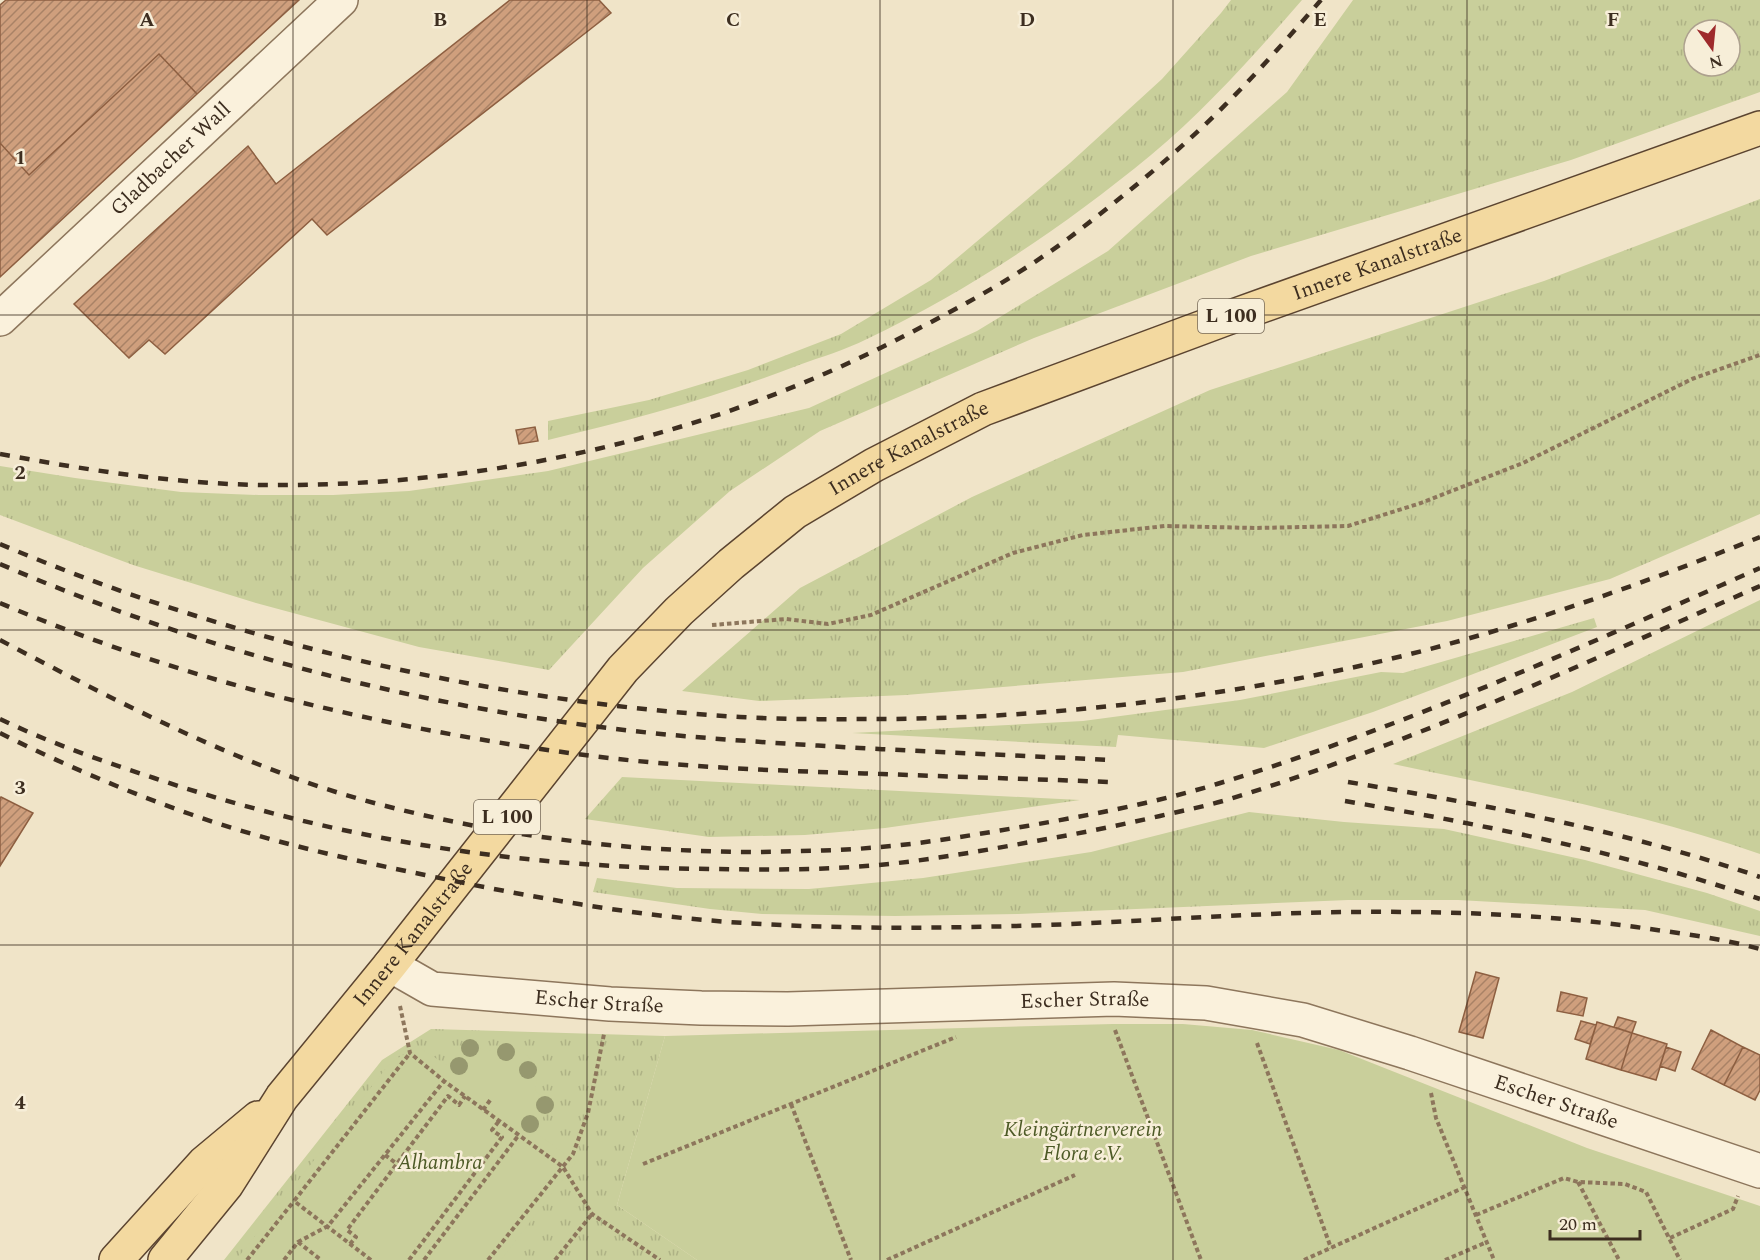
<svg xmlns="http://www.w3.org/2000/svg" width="1760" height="1260" font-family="Spectral,serif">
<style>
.grass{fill:url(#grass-tufts);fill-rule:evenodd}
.garden{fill:#c9cf9b}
.building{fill:url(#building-hatch);stroke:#8d5f41;stroke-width:1.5}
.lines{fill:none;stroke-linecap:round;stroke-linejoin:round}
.minor-casing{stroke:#8d765c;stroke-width:36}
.major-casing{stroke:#5b4430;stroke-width:36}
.path{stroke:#8d765c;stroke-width:4;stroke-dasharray:4.5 3;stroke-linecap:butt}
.minor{stroke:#faf1dc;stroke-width:33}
.major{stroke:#f3d9a0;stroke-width:33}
.rail{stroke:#3d2e20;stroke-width:4.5;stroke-dasharray:10 10;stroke-linecap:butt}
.tree{fill:#96986f}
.grid{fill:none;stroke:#3d2e20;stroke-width:1.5;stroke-opacity:0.55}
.labels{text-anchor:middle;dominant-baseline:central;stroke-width:5;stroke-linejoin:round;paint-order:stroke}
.shield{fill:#f7eed8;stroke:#756857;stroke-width:1.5}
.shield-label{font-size:20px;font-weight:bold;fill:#3d2e20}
.street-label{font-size:21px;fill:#3d2e20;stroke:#f7eed8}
.park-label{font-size:21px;font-style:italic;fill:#4d5a26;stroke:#f7eed8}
.grid-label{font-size:20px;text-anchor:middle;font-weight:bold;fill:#3d2e20;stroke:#f7eed8;stroke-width:5;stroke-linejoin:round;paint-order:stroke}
</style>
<defs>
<pattern id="grass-tufts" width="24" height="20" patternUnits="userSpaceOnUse" patternTransform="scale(1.5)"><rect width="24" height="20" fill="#c9cf9b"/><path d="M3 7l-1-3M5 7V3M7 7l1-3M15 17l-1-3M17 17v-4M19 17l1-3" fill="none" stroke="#aeb285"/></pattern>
<pattern id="building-hatch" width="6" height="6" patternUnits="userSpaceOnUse" patternTransform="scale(1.5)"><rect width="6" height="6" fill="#cf9f7d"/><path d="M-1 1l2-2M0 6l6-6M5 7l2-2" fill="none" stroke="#a98266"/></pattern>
</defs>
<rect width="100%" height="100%" fill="#f0e4c8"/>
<path class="grass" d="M 1231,0 L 1302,0 C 1255,54 1206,109 1151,155 C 1062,228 970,290 867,339 C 845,350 821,357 799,365 C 717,397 633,420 548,440 L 548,421 L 649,400 L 748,370 L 841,334 L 931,280 L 1070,163 L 1162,79 L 1221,13 Z
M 1353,0 L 1760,0 L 1760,92 L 1571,160 L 1251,256 L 1034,338 L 820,431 L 730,491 L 643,568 L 549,670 L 419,647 L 256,603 L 133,565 L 0,515 L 0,466 L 75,478 L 181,492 L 259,495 L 333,495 L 409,491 L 548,471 L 809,408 L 977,331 L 1108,251 L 1287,92 ZM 1694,30 L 1730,30 L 1730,66 L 1694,66 Z
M 1760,199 L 1760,514 L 1610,579 L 1447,621 L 1183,672 L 906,695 L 759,701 L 682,691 L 800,588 L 972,497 L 1210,390 L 1544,281 Z
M 1760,600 L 1760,854 C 1641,812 1515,790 1393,764 L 1572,692 Z
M 1594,618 L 1597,627 L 1373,712 L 1264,748 L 1118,735 L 1116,747 L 852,733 L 1083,721 L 1240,700 L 1381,672 L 1403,673 Z
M 622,777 L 1080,800 L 885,828 L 805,835 L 709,837 L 585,819 Z
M 1249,812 L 1344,822 L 1444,829 L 1585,860 L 1707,893 L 1760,911 L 1760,936 L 1645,910 L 1458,900 L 1348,900 L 1018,914 L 895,916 L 762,914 L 710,909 L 593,892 L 597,878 L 677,888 L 809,889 L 923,878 L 1091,852 Z
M 431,1029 L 665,1036 L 617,1205 L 697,1260 L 224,1260 L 382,1060 Z"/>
<path class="garden" d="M 1113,1024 L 1183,1024 L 1252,1030 L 1339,1050 L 1587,1148 L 1760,1206 L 1760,1260 L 697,1260 L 617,1205 L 665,1036 Z
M 469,1039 L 486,1052 C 516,1036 543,1058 535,1091 L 553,1104 L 533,1131 L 576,1162 L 501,1260 L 236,1260 L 390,1063 L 417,1046 L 448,1066 Z"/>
<path class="building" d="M 6,0 L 299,0 L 197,94 L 159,54 L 29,175 L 0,143 L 0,5 Z
M 510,0 L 599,0 L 611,13 L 327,235 L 312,219 L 165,354 L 149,340 L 129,358 L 74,304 L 248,146 L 276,184 Z
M 159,54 L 197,94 L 0,277 L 0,143 L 29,175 Z
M 535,427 L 538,441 L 519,444 L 516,430 Z
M 1,797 L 33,813 L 0,866 L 0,799 Z
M 1476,972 L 1499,978 L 1483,1038 L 1459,1032 Z
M 1561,992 L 1587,998 L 1583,1016 L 1557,1011 Z
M 1618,1017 L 1636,1022 L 1632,1033 L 1614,1027 Z
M 1581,1021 L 1596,1025 L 1590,1044 L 1575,1039 Z
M 1597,1022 L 1632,1033 L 1621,1070 L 1586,1059 Z
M 1711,1030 L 1743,1047 L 1724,1085 L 1692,1069 Z
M 1632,1033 L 1667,1044 L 1656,1080 L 1621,1070 Z
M 1666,1047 L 1681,1052 L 1675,1071 L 1660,1066 Z
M 1743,1047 L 1760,1055 L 1760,1090 L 1755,1100 L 1724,1085 Z"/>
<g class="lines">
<g class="minor-casing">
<g id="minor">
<path id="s1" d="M 0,319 L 341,0"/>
<path id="s2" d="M 390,965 L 432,989 L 610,1004 L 701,1008 L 788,1009 L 1114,999 L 1206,1003 L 1303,1020 L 1410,1053 L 1760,1171"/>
</g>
</g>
<g class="major-casing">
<g id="major">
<path d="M 116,1260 L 204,1163 L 258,1118"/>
<path id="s3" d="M 165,1260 L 227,1184 L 282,1097 L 390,965 L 623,669 L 679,611 L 731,564 L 795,512 L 874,465 L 983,409 L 1225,319 L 1760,128"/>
</g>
</g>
<path class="path" d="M 712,625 L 786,619 L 828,624 L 871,615 L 1013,553 L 1083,535 L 1165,526 L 1256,528 L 1348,526 L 1421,503 L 1523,463 L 1692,379 L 1760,355
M 400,1006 L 410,1053 L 444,1081 L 563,1167 L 592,1214 L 660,1260
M 1115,1030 L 1201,1260
M 1257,1043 L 1331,1248
M 1431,1093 L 1436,1118 L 1494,1260
M 791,1104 L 851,1260
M 483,1110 L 491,1099
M 385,1155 L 397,1164
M 643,1164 L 956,1037
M 1578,1182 L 1619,1260
M 1476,1215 L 1564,1178 L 1578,1182 L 1625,1184 L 1646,1192 L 1680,1260
M 1670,1238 L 1733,1209 L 1738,1196
M 298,1242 L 321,1260
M 350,1244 L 356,1237 L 347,1230 L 448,1096 L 459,1105 L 465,1096
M 247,1260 L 294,1201
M 284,1260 L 298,1242 L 328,1226 L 444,1081
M 371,1260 L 294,1201 L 410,1053
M 409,1260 L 502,1137 L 492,1130 L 499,1121
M 424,1260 L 518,1136
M 488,1260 L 573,1154 L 588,1113 L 604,1034
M 555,1260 L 592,1214
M 887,1260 L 1075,1175
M 1304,1260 L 1465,1187
M 1445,1260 L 1487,1242"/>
<use href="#minor" class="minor"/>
<use href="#major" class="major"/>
<path class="rail" d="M 0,454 C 87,470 175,484 264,485 C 488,487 705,439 904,336 C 961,307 1018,276 1069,238 C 1120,199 1170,159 1216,114 C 1253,78 1287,39 1321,0
M 0,544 C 228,641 492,702 740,717 C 791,720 843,719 894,719 C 1043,717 1190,701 1336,671 C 1482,641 1622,592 1760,537
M 0,564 C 216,657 449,715 683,736 C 825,748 968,753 1110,760
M 0,603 C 188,683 390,730 592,756 C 688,768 785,771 882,774 C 957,777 1033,779 1109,782
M 0,640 C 112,699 234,763 356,798 C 488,835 622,852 759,852 C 799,851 840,851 880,847 C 929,843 978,834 1027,826 C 1090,815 1155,803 1217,784 C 1404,727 1582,647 1760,568
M 0,719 C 50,743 102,761 154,778 C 339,840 520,868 714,869 C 772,870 831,870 889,864 C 944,858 998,848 1052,838 C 1088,832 1124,824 1160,816 C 1181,811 1202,807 1223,801 C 1408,745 1583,664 1760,586
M 0,733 C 62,764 125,791 190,814 C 266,841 347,859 425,875 C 511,893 596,909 683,918 C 793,929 905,929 1016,926 C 1127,923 1238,913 1349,912 C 1445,911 1541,914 1636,927 C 1677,933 1720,938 1760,949
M 1348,782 C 1487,805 1626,831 1760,877
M 1345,801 C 1486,825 1625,853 1760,899"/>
</g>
<g class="tree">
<circle cx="470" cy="1048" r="9"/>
<circle cx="506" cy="1052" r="9"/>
<circle cx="459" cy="1066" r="9"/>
<circle cx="528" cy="1070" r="9"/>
<circle cx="545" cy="1105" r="9"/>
<circle cx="530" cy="1124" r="9"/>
</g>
<path class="grid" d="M 293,0 L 293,1260M 587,0 L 587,1260M 880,0 L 880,1260M 1173,0 L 1173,1260M 1467,0 L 1467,1260M 0,315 L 1760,315M 0,630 L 1760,630M 0,945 L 1760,945"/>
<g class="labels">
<g class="shield">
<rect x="1198" y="299" width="66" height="34" rx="4.5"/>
<rect x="474" y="800" width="66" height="34" rx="4.5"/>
</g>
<g class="shield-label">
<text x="1231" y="316">L 100</text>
<text x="507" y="817">L 100</text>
</g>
<g class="street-label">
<text stroke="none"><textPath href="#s1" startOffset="234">Gladbacher Wall</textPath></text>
<text stroke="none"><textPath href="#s3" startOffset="1616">Innere Kanalstraße</textPath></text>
<text stroke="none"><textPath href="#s3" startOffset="1112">Innere Kanalstraße</textPath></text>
<text stroke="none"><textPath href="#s3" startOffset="410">Innere Kanalstraße</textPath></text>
<text stroke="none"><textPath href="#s2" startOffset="216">Escher Straße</textPath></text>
<text stroke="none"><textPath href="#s2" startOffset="702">Escher Straße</textPath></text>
<text stroke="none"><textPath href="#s2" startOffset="1188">Escher Straße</textPath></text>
</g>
<g class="park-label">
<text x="1083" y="1130">Kleingärtnerverein<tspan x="1083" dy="24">Flora e.V.</tspan></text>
<text x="440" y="1163">Alhambra</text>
</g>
</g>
<g class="grid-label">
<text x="147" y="26">A</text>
<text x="440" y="26">B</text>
<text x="733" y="26">C</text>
<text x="1027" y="26">D</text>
<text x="1320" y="26">E</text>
<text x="1613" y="26">F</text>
<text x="20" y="164">1</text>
<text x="20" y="479">2</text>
<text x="20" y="794">3</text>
<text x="20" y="1109">4</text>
</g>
<g transform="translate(1712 48) rotate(165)"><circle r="28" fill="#f7eed8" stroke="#ada18e" stroke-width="1.5"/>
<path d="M0-4.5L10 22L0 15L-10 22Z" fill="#9e2a2b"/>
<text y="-9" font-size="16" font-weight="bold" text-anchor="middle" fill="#3d2e20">N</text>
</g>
<path d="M1550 1230v9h90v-9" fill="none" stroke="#3d2e20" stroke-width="3"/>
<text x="1559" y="1230" font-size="18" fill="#3d2e20" stroke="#f7eed8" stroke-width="4.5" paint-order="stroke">20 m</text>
</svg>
